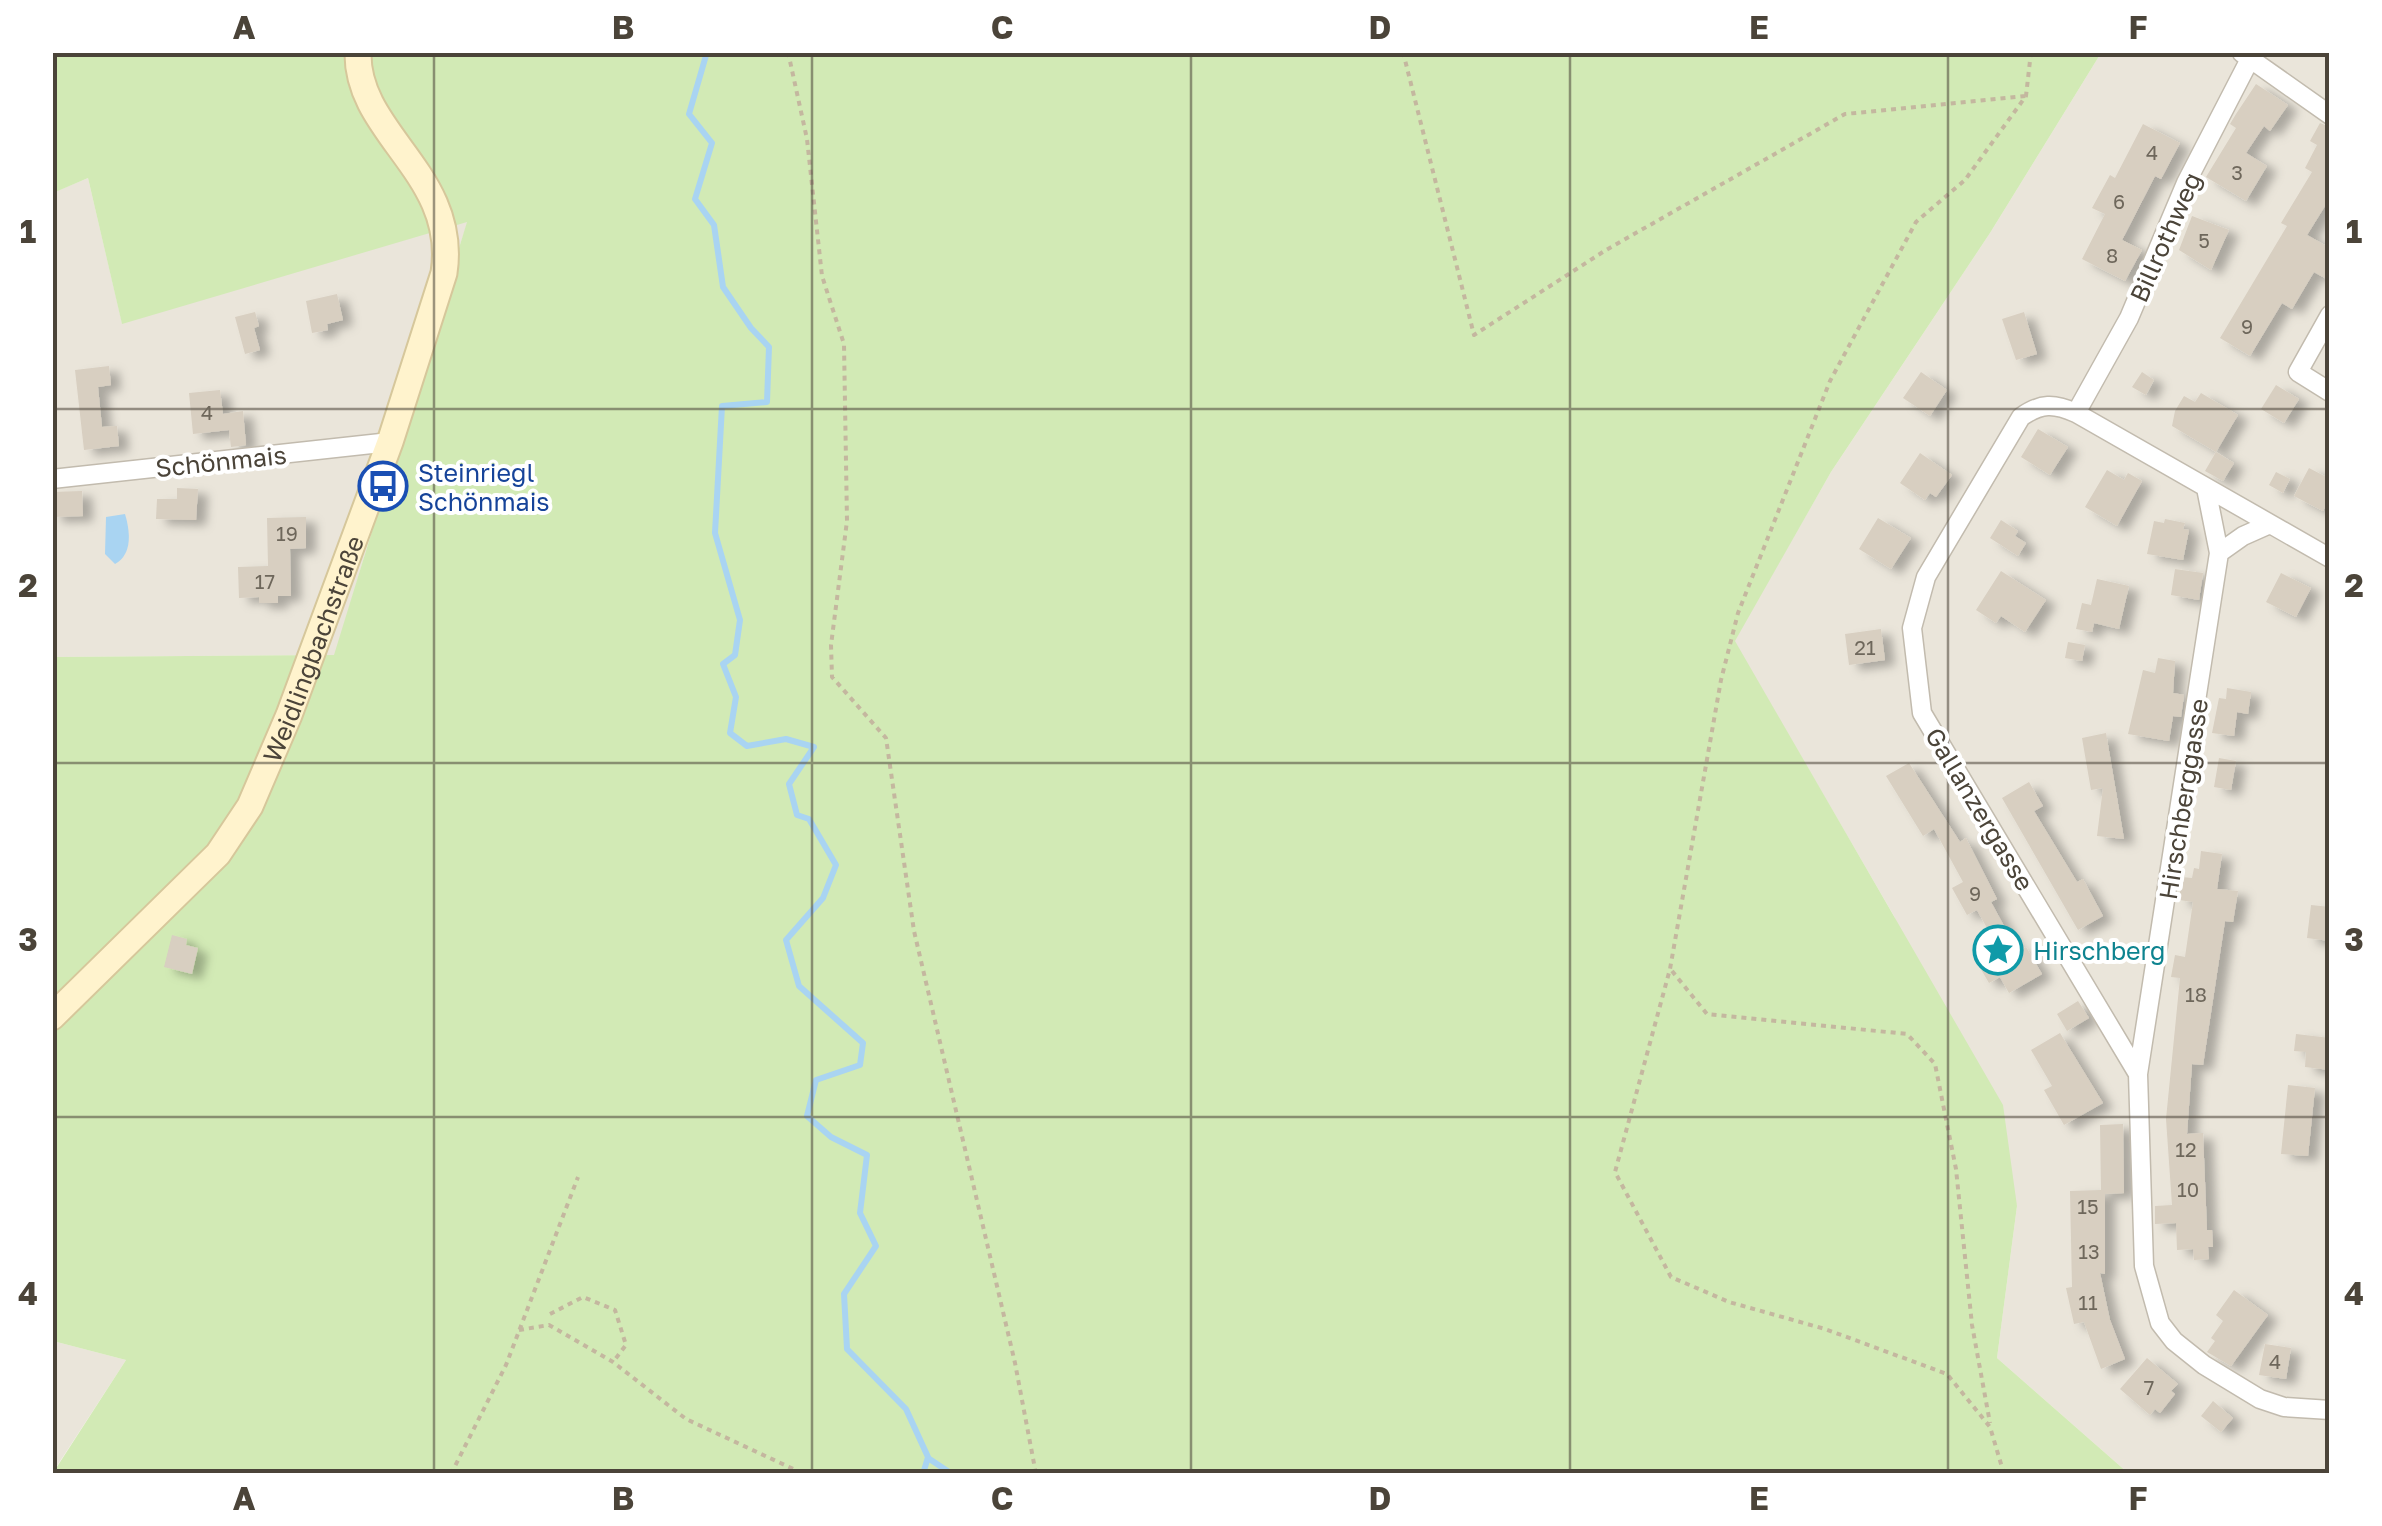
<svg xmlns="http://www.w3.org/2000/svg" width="2382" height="1526" font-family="'Golos Text',sans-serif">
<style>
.residential{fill:#eae5da}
.green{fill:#d2eab5}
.water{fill:#a9d4f2}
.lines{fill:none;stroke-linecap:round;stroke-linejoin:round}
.stream{stroke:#a9d4f2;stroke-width:6}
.building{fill:#d8cfc1;filter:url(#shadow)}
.street-casing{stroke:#c2bbae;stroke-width:21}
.secondary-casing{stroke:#d6c79b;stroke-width:29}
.path{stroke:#c4b79f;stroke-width:4;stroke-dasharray:5 5;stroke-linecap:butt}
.street{stroke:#fff;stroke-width:18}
.secondary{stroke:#fff3cd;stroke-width:25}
.grid{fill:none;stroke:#4b4439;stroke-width:2.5;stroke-opacity:0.55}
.labels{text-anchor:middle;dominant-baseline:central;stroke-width:8;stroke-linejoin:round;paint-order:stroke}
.number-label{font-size:20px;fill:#6e675b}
.street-label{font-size:25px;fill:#4b4439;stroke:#fff}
.transit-label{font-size:25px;fill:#164399;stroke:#fff;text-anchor:start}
.culture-label{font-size:25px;fill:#0d838f;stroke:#fff;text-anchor:start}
.neatline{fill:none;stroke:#4b4439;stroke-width:4}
.grid-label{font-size:32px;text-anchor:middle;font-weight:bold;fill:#4b4439}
</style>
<defs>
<filter id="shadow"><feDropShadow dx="10" dy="5.5" stdDeviation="5" flood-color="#0004"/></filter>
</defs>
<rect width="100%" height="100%" fill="#f6f3ec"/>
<path class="residential" d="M 2101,53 L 2329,53 L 2329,1473 L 2128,1473 L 1997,1358 L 2017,1206 L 1894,916 L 1734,641 L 1831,472 L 1990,233 Z
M 88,178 L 122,323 L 468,221 L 436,317 L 335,655 L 53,657 L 52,193 Z
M 53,1341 L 126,1360 L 53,1472 Z"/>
<path class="green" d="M 53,53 L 2101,53 L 1990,233 L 1831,472 L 1735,641 L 2003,1105 L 2017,1206 L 1997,1358 L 2128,1473 L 53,1473 L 126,1360 L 53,1341 L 52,657 L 334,655 L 467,222 L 122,324 L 88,178 L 53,193 Z"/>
<path class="water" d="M 125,514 C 130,531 133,554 115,564 L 105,554 L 106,517 Z"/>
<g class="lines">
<path class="stream" d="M 707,52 L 689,114 L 712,143 L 695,199 L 714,225 L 723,287 L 751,328 L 769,347 L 767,402 L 722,406 L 715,533 L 740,620 L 735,655 L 723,664 L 736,697 L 730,733 L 747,746 L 786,739 L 814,747 L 789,784 L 797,815 L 809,819 L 836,865 L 823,898 L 786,940 L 799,986 L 863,1043 L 860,1065 L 816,1080 L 807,1116 L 831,1137 L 867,1155 L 860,1213 L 876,1246 L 844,1294 L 847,1349 L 906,1409 L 928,1457 L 923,1474
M 928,1458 L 952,1474"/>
</g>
<path class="building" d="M 2256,84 L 2288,105 L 2270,131 L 2264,126 L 2246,153 L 2267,166 L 2246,201 L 2206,177 L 2236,128 L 2230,124 L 2236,114 Z
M 2320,123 L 2330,127 L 2330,198 L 2307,235 L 2330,248 L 2330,281 L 2314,272 L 2292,309 L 2282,303 L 2250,356 L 2220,338 L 2287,226 L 2281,223 L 2312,172 L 2305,168 L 2317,145 L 2310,141 Z
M 2143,124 L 2180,143 L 2161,179 L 2155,176 L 2122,240 L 2142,250 L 2125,281 L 2082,259 L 2105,214 L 2092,208 L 2110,175 L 2115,178 Z
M 2192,216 L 2229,230 L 2211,270 L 2179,250 Z
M 337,294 L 343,320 L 327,324 L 328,330 L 312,333 L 306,301 Z
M 255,312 L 259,326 L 254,328 L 260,350 L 245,354 L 235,317 Z
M 2024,312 L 2037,354 L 2016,360 L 2002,319 Z
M 109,366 L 111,385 L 98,387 L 102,427 L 117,426 L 119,446 L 84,450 L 75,370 Z
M 1921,372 L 1947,390 L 1930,416 L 1903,398 Z
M 2142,372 L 2154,380 L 2146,395 L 2132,387 Z
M 2276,385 L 2299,399 L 2284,423 L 2261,409 Z
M 220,390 L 223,414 L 243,411 L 246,445 L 231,447 L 229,430 L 193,434 L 189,393 Z
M 2201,393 L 2238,415 L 2216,452 L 2172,426 L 2175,411 L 2184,396 L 2195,402 Z
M 2038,429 L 2068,447 L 2050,475 L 2021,457 Z
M 2216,452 L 2234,463 L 2223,481 L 2205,471 Z
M 1920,453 L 1952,475 L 1936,497 L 1930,493 L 1925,500 L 1900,483 Z
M 2309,468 L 2330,479 L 2330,498 L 2323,511 L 2294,496 Z
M 2107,470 L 2124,480 L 2128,473 L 2142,481 L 2117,526 L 2085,507 Z
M 2276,472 L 2290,479 L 2283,493 L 2269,485 Z
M 177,488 L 198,489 L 196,520 L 156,519 L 157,499 L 177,499 Z
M 82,491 L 83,516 L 52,517 L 52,492 Z
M 306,517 L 306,548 L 290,549 L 291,596 L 278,596 L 278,603 L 259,603 L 259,597 L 239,598 L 238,567 L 268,566 L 267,518 Z
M 1878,518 L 1911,538 L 1891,569 L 1859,549 Z
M 2165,519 L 2185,523 L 2183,529 L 2189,530 L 2183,560 L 2147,554 L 2154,521 L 2164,523 Z
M 2001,520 L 2018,531 L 2015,536 L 2026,543 L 2018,556 L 1990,538 Z
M 2175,569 L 2203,573 L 2199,600 L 2171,595 Z
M 2001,571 L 2046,600 L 2025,632 L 2001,616 L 1996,623 L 1976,610 Z
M 2281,573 L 2311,588 L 2296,617 L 2266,602 Z
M 2097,579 L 2129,586 L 2119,629 L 2094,623 L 2092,632 L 2076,629 L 2082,603 L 2091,605 Z
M 1881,629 L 1885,660 L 1849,665 L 1845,634 Z
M 2068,642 L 2085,645 L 2082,661 L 2065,658 Z
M 2158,658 L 2175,661 L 2173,693 L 2184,695 L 2181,717 L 2173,716 L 2169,741 L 2128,734 L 2143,670 L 2155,673 Z
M 2227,688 L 2251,692 L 2248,714 L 2237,712 L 2234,736 L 2212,733 L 2219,698 L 2226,699 Z
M 2106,733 L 2124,839 L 2097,836 L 2103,788 L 2091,790 L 2082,738 Z
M 2219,758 L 2236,761 L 2231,790 L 2214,787 Z
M 1909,763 L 1960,842 L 1966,838 L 1997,899 L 1991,902 L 2018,952 L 2026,947 L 2042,974 L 2009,993 L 2000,977 L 1989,983 L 1979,966 L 2001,953 L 1977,910 L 1967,915 L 1952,888 L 1963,882 L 1934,829 L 1923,836 L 1886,776 Z
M 2029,782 L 2043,806 L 2034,811 L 2077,882 L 2083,879 L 2103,916 L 2078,930 L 2002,798 Z
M 2201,851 L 2222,854 L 2217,889 L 2238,891 L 2233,922 L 2225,921 L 2203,1065 L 2192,1064 L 2187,1134 L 2203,1133 L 2207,1230 L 2212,1230 L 2213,1247 L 2208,1247 L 2209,1259 L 2194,1260 L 2193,1249 L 2177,1250 L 2176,1223 L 2155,1224 L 2155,1206 L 2172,1205 L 2166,1119 L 2180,978 L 2171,977 L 2175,955 L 2185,957 L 2193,902 L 2179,900 L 2182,877 L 2192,878 L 2194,868 L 2199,869 Z
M 2311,905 L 2330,907 L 2330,941 L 2307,938 Z
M 172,935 L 187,939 L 186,945 L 198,948 L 192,974 L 164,967 Z
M 2078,1001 L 2089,1018 L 2067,1031 L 2057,1014 Z
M 2060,1033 L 2103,1103 L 2064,1125 L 2044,1090 L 2052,1086 L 2031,1050 Z
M 2296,1034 L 2330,1038 L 2330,1070 L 2305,1067 L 2306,1052 L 2294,1051 Z
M 2288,1085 L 2315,1088 L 2308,1156 L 2281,1154 Z
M 2123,1124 L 2124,1193 L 2105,1194 L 2105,1274 L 2100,1273 L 2110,1320 L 2125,1359 L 2101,1369 L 2084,1322 L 2074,1324 L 2066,1288 L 2072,1287 L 2070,1191 L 2101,1190 L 2100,1125 Z
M 2234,1290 L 2268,1315 L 2231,1366 L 2207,1352 L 2215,1341 L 2211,1338 L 2223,1321 L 2216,1315 Z
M 2265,1344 L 2291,1348 L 2286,1379 L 2259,1375 Z
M 2147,1358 L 2178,1384 L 2171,1391 L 2175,1394 L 2160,1413 L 2155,1409 L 2150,1415 L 2120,1389 Z
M 2213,1401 L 2233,1418 L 2221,1432 L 2201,1416 Z"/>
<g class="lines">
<g class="street-casing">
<path id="street" d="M 2242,53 L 2330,115
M 2330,315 L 2298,372 L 2330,392
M 2076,413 L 2129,318 L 2186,183 L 2250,59
M 52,479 L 390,442
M 2206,488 L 2219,553 L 2138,1074 L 2144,1266 L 2160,1323 L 2174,1341 L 2204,1365 L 2260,1399 L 2284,1407 L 2330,1410
M 2219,553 L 2243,536 L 2270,524
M 2138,1074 L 1922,713 L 1912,628 L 1926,577 L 2021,417 C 2041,403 2054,403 2076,413 L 2330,558"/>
</g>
<g class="secondary-casing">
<g id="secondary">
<path id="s1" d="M 52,1017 L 218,854 L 250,806 L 289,715 L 390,442 L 444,273 C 459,174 356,134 358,52"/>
</g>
</g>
<path class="path" d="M 788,52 L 807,139 L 822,276 L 844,344 L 847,521 L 831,645 L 832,677 L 886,738 L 914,931 L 1015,1363 L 1036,1474
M 1403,52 L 1474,335 L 1606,250 L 1845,114 L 2026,96
M 1672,971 L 1707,1014 L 1907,1034 L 1935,1064 L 1956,1169 L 1972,1325 L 1990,1423
M 550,1314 L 583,1297 L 615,1310 L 626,1345 L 613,1362
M 519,1330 L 549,1325 L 613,1362 L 686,1419 L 804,1474
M 451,1474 L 506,1365 L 578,1177
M 2004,1474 L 1990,1427 L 1947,1374 L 1825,1329 L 1729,1302 L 1671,1277 L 1615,1172 L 1670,969 L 1721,680 L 1738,613 L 1830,381 L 1916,222 L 1965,180 L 2026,96 L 2031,52"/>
<use href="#street" class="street"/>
<use href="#secondary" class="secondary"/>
</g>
<path class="grid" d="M 434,52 L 434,1474M 812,52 L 812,1474M 1191,52 L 1191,1474M 1570,52 L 1570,1474M 1948,52 L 1948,1474M 52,409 L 2330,409M 52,763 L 2330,763M 52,1117 L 2330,1117"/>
<defs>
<g id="bus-ring" transform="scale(2.5)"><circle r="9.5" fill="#fff" stroke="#1a4fb4" stroke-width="1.5"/><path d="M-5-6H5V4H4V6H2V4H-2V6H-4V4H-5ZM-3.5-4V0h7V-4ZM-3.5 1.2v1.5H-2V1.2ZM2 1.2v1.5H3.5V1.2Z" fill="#1a4fb4"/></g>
<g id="sight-ring" transform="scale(2.5)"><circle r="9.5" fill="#fff" stroke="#0f9aa8" stroke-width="1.5"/><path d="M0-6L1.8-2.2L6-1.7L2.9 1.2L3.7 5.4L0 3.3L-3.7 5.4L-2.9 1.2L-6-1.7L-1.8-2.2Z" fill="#0f9aa8"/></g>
</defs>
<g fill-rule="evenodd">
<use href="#bus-ring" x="383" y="486"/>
<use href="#sight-ring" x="1998" y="950"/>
</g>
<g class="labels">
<g class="number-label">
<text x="2152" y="152">4</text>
<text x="2237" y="172">3</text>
<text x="2119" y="201">6</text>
<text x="2204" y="240">5</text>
<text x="2112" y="255">8</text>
<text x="2247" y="326">9</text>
<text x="207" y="412">4</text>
<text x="287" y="533">19</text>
<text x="265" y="581">17</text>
<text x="1865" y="647">21</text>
<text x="1975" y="893">9</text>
<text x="2196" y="994">18</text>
<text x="2186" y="1149">12</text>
<text x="2188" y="1189">10</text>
<text x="2088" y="1206">15</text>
<text x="2089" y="1251">13</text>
<text x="2088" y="1302">11</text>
<text x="2275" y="1361">4</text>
<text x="2149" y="1387">7</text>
</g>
<g class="street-label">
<text transform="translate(2165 237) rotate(-66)">Billrothweg</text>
<text transform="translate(221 461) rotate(-6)">Schönmais</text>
<text stroke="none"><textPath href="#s1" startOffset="460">Weidlingbachstraße</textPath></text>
<text transform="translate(2183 799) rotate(-81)">Hirschberggasse</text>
<text transform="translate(1980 809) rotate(59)">Gallanzergasse</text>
</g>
<g class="transit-label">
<text x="418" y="472">Steinriegl<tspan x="418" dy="29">Schönmais</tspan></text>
</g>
<g class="culture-label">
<text x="2033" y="950">Hirschberg</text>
</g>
</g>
<rect width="2382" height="1526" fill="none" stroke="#ffffff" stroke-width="110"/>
<rect x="55" y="55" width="2272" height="1416" class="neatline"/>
<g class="grid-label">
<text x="244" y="39">A</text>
<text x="623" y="39">B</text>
<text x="1002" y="39">C</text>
<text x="1380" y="39">D</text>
<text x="1759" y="39">E</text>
<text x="2138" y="39">F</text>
<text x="28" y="243">1</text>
<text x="2354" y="243">1</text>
<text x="28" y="597">2</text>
<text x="2354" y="597">2</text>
<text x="28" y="951">3</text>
<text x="2354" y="951">3</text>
<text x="28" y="1305">4</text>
<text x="2354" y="1305">4</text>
<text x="244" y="1510">A</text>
<text x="623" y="1510">B</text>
<text x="1002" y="1510">C</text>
<text x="1380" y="1510">D</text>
<text x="1759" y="1510">E</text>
<text x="2138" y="1510">F</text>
</g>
</svg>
